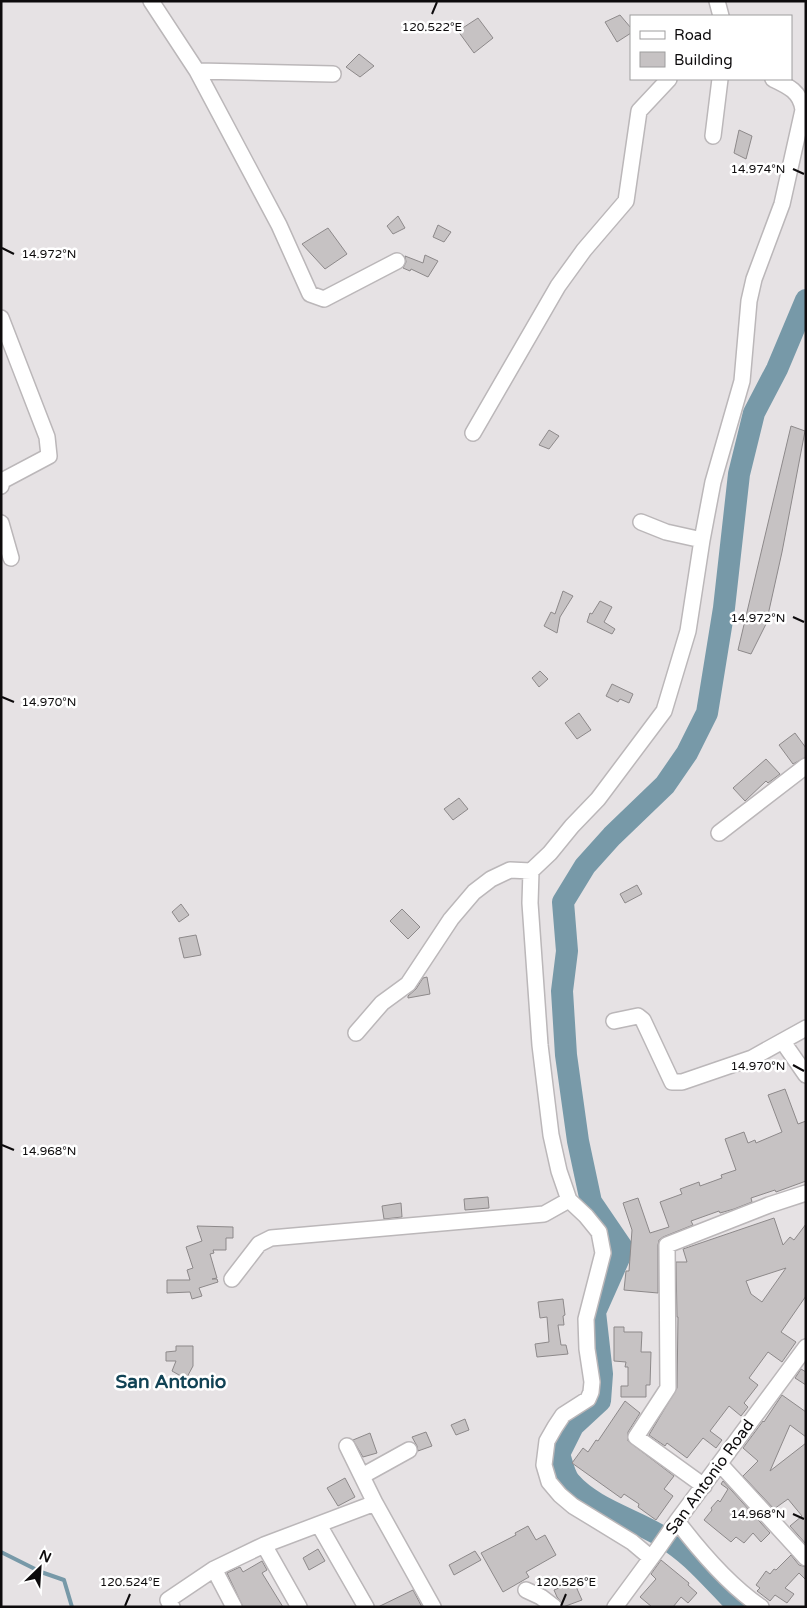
<svg xmlns="http://www.w3.org/2000/svg" width="807" height="1608" font-family="'Varela Round',sans-serif">
<style>
.lines{fill:none;stroke-linecap:round;stroke-linejoin:round}
.stream{stroke:#7799a8;stroke-width:4}
.river{stroke:#7799a8;stroke-width:22}
.building{fill:#c6c2c3;stroke:#8d898a;fill-rule:evenodd}
.minor-casing{stroke:#bbb7b9;stroke-width:18}
.minor{stroke:#fff;stroke-width:15}
.ticks{fill:none;stroke:#0d0b0c;stroke-width:2}
.labels{text-anchor:middle;dominant-baseline:central;stroke-width:5;stroke-linejoin:round;paint-order:stroke}
.street-label{font-size:16px;fill:#0d0b0c;stroke:#fff}
.quarter-label{font-size:19px;font-weight:bold;fill:#114355;stroke:#fff}
.ticks-label{font-size:12px;text-anchor:middle;fill:#0d0b0c;stroke:#fff;stroke-width:5;stroke-linejoin:round;paint-order:stroke}
</style>
<rect width="100%" height="100%" fill="#e6e2e4"/>
<g class="lines">
<path class="stream" d="M 1,1552 L 41,1572 L 64,1580 L 72,1607"/>
<path class="river" d="M 739,1607 C 717,1585 698,1561 672,1543 C 642,1521 595,1511 570,1482 C 564,1475 562,1462 559,1454 L 573,1426 L 600,1401 L 602,1374 L 595,1312 L 623,1249 L 591,1202 L 578,1141 L 566,1055 L 562,991 L 567,951 L 563,902 L 585,866 L 612,836 L 665,785 L 687,753 L 707,713 L 724,608 L 739,474 L 754,413 L 777,369 L 806,300"/>
</g>
<path class="building" d="M 620,15 L 631,28 L 631,33 L 617,42 L 605,22 Z
M 478,18 L 493,38 L 474,53 L 458,31 Z
M 359,54 L 374,66 L 360,77 L 346,67 Z
M 739,130 L 752,136 L 746,159 L 734,153 Z
M 398,216 L 405,228 L 393,234 L 387,226 Z
M 438,225 L 451,232 L 444,242 L 433,237 Z
M 328,228 L 347,254 L 325,269 L 302,244 Z
M 425,255 L 438,261 L 428,277 L 411,269 L 410,271 L 403,268 L 406,262 L 405,256 L 423,263 Z
M 791,426 L 805,431 L 782,552 L 766,624 L 751,654 L 738,650 Z
M 549,430 L 559,436 L 549,449 L 539,445 Z
M 563,591 L 573,596 L 560,617 L 557,633 L 544,626 L 551,612 L 555,614 Z
M 600,601 L 612,607 L 604,622 L 615,629 L 612,634 L 587,622 L 590,613 L 592,614 Z
M 540,671 L 548,679 L 539,687 L 532,678 Z
M 612,684 L 633,694 L 629,703 L 620,699 L 618,702 L 606,696 Z
M 579,713 L 591,730 L 577,739 L 565,723 Z
M 795,733 L 806,748 L 806,757 L 793,764 L 779,745 Z
M 766,759 L 780,774 L 768,783 L 766,781 L 745,801 L 733,788 Z
M 459,798 L 468,809 L 453,820 L 444,809 Z
M 637,885 L 642,894 L 625,903 L 620,894 Z
M 181,904 L 189,915 L 179,922 L 172,912 Z
M 402,909 L 420,927 L 408,939 L 390,921 Z
M 196,935 L 201,955 L 184,958 L 179,938 Z
M 427,977 L 430,994 L 408,998 L 408,996 L 416,989 L 423,978 Z
M 785,1089 L 798,1124 L 806,1121 L 806,1181 L 776,1192 L 775,1190 L 751,1198 L 752,1202 L 734,1209 L 720,1213 L 719,1211 L 691,1221 L 693,1225 L 663,1237 L 659,1240 L 658,1245 L 658,1293 L 624,1290 L 626,1271 L 629,1271 L 632,1230 L 623,1203 L 638,1198 L 650,1233 L 669,1227 L 660,1202 L 682,1194 L 680,1189 L 699,1182 L 700,1186 L 722,1178 L 721,1175 L 736,1170 L 725,1139 L 744,1132 L 748,1143 L 755,1140 L 756,1143 L 782,1132 L 768,1095 Z
M 488,1197 L 489,1208 L 465,1210 L 464,1199 Z
M 401,1203 L 402,1217 L 384,1219 L 382,1206 Z
M 774,1218 L 783,1245 L 790,1237 L 794,1240 L 806,1224 L 806,1296 L 781,1332 L 796,1342 L 782,1362 L 768,1352 L 749,1378 L 758,1385 L 744,1403 L 748,1407 L 741,1416 L 729,1406 L 710,1431 L 722,1440 L 716,1448 L 703,1438 L 687,1458 L 667,1443 L 665,1446 L 649,1435 L 677,1388 L 678,1317 L 677,1317 L 676,1262 L 687,1262 L 683,1249 ZM 786,1268 L 762,1302 L 751,1294 L 746,1281 Z
M 197,1226 L 233,1227 L 233,1238 L 226,1238 L 226,1250 L 213,1250 L 214,1253 L 210,1254 L 217,1278 L 212,1279 L 217,1279 L 218,1282 L 199,1288 L 202,1296 L 192,1299 L 190,1292 L 167,1293 L 167,1280 L 190,1280 L 187,1270 L 193,1268 L 186,1247 L 202,1241 Z
M 563,1299 L 565,1315 L 563,1316 L 564,1325 L 558,1325 L 561,1345 L 566,1345 L 568,1354 L 537,1357 L 535,1344 L 549,1342 L 547,1317 L 540,1318 L 538,1302 Z
M 614,1327 L 624,1327 L 624,1332 L 642,1332 L 641,1352 L 651,1352 L 650,1385 L 646,1385 L 646,1397 L 621,1397 L 621,1386 L 628,1386 L 628,1367 L 625,1367 L 626,1362 L 614,1361 Z
M 176,1346 L 193,1346 L 193,1366 L 186,1379 L 172,1371 L 176,1361 L 166,1361 L 166,1352 L 176,1351 Z
M 801,1369 L 806,1372 L 806,1385 L 795,1378 Z
M 782,1395 L 806,1412 L 806,1437 L 790,1425 L 770,1471 L 806,1443 L 806,1544 L 790,1526 L 802,1516 L 788,1499 L 774,1509 L 743,1476 L 758,1461 L 743,1448 L 763,1421 L 764,1422 Z
M 625,1401 L 640,1413 L 628,1432 L 628,1441 L 674,1476 L 664,1489 L 673,1496 L 656,1520 L 638,1507 L 639,1504 L 624,1494 L 621,1498 L 572,1463 L 583,1448 L 588,1452 L 596,1440 L 598,1441 Z
M 465,1419 L 469,1430 L 456,1435 L 451,1425 Z
M 426,1432 L 432,1446 L 418,1451 L 417,1446 L 412,1437 Z
M 370,1433 L 377,1453 L 363,1457 L 353,1440 Z
M 345,1478 L 355,1497 L 338,1506 L 327,1488 Z
M 723,1481 L 770,1533 L 761,1542 L 753,1533 L 744,1543 L 736,1537 L 731,1542 L 704,1520 L 712,1510 L 711,1508 L 718,1500 L 720,1502 L 728,1489 L 721,1484 Z
M 528,1526 L 536,1540 L 545,1535 L 556,1555 L 526,1572 L 529,1577 L 503,1592 L 481,1553 L 516,1535 L 515,1533 Z
M 318,1549 L 325,1561 L 309,1570 L 303,1558 Z
M 475,1551 L 481,1560 L 454,1575 L 449,1565 Z
M 791,1555 L 799,1565 L 806,1567 L 806,1580 L 799,1573 L 785,1588 L 794,1594 L 787,1603 L 775,1595 L 770,1601 L 757,1591 L 760,1588 L 756,1585 L 766,1571 L 770,1574 L 774,1569 L 776,1570 Z
M 661,1560 L 689,1583 L 688,1585 L 697,1593 L 688,1603 L 681,1597 L 673,1607 L 652,1607 L 640,1597 L 656,1579 L 651,1574 Z
M 262,1561 L 267,1570 L 262,1573 L 283,1607 L 243,1607 L 227,1573 L 240,1567 L 243,1572 Z
M 574,1582 L 582,1600 L 563,1607 L 562,1603 L 557,1597 L 554,1590 Z
M 413,1590 L 422,1607 L 378,1607 Z"/>
<g class="lines">
<g class="minor-casing">
<path id="minor" d="M 151,1 L 197,71 L 279,225 L 310,294 L 324,299 L 397,261
M 717,1 L 721,16
M 197,71 L 333,74
M 713,136 L 720,79
M 1,318 L 47,437 L 49,456 L 2,481 L 1,486
M 473,433 L 558,286 L 584,250 L 626,201 L 639,111 L 669,79
M 641,522 L 666,532 L 702,540 L 688,631 L 664,711 L 598,799 L 572,826 L 550,853 L 531,871 L 530,903 L 540,1045 L 551,1135 L 559,1171 L 569,1200 L 586,1216 L 599,1232 L 603,1253 L 586,1319 L 587,1349 L 592,1382 L 591,1392 L 588,1399 L 563,1415 L 555,1427 L 547,1441 L 544,1465 L 549,1482 L 560,1495 L 573,1506 L 632,1542 L 651,1558
M 1,523 L 11,558
M 702,540 L 713,482 L 742,381 L 749,301 L 754,279 L 782,204 L 803,110 C 801,92 788,86 773,79
M 719,833 L 806,766
M 614,1021 L 638,1016 L 643,1020 L 672,1082 L 682,1082 L 752,1058 L 806,1028
M 356,1033 L 382,1003 L 408,984 L 451,919 L 474,892 L 491,879 L 510,870 L 531,871
M 783,1042 L 806,1075
M 232,1279 L 259,1244 L 271,1238 L 544,1214 L 569,1200
M 347,1446 L 375,1503
M 720,1464 L 806,1558
M 362,1476 L 409,1450
M 704,1486 L 636,1437 L 668,1388 L 667,1245 L 769,1205 L 806,1193
M 677,1521 C 699,1550 730,1586 761,1607
M 319,1525 L 366,1607
M 264,1545 L 299,1607
M 214,1569 L 234,1607
M 526,1590 L 541,1597 L 554,1607
M 172,1607 L 168,1600 L 214,1569 L 264,1545 L 375,1503 L 433,1607
M 615,1607 L 657,1550 L 677,1521 L 806,1347"/>
</g>
<use href="#minor" class="minor"/>
</g>
<path class="ticks" d="M 432,14 L 437,2M 793,169 L 804,174M 2,248 L 14,254M 793,617 L 804,622M 2,697 L 14,702M 793,1065 L 804,1071M 2,1145 L 14,1150M 793,1514 L 804,1519M 125,1606 L 130,1594M 561,1606 L 566,1594"/>
<g class="labels">
<g class="street-label">
<text transform="translate(710 1477) rotate(-54)">San Antonio Road</text>
</g>
<g class="quarter-label">
<text x="171" y="1382">San Antonio</text>
</g>
</g>
<g class="ticks-label">
<text x="432" y="31">120.522°E</text>
<text x="758" y="173">14.974°N</text>
<text x="49" y="258">14.972°N</text>
<text x="758" y="622">14.972°N</text>
<text x="49" y="706">14.970°N</text>
<text x="758" y="1070">14.970°N</text>
<text x="49" y="1155">14.968°N</text>
<text x="758" y="1518">14.968°N</text>
<text x="130" y="1586">120.524°E</text>
<text x="566" y="1586">120.526°E</text>
</g>
<rect width="807" height="1608" fill="none" stroke="#0d0b0c" stroke-width="5"/>
<rect x="630" y="15" width="162" height="65" fill="#ffffff" stroke="#9e9d9e"/>
<rect x="640" y="31" width="25" height="8" fill="#ffffff" stroke="#9e9d9e"/>
<text x="674" y="40" font-size="15" fill="#0d0b0c">Road</text>
<rect x="640" y="52" width="25" height="15" fill="#c6c2c3" stroke="#9e9d9e"/>
<text x="674" y="65" font-size="15" fill="#0d0b0c">Building</text>
<g transform="translate(40 1568) rotate(25)" stroke="#ffffff" stroke-width="4" paint-order="stroke">
<path d="M0-4L9 19L0 12L-9 19Z" fill="#0d0b0c"/>
<text y="-8" font-size="14" font-weight="bold" text-anchor="middle" fill="#0d0b0c">N</text>
</g>
</svg>
